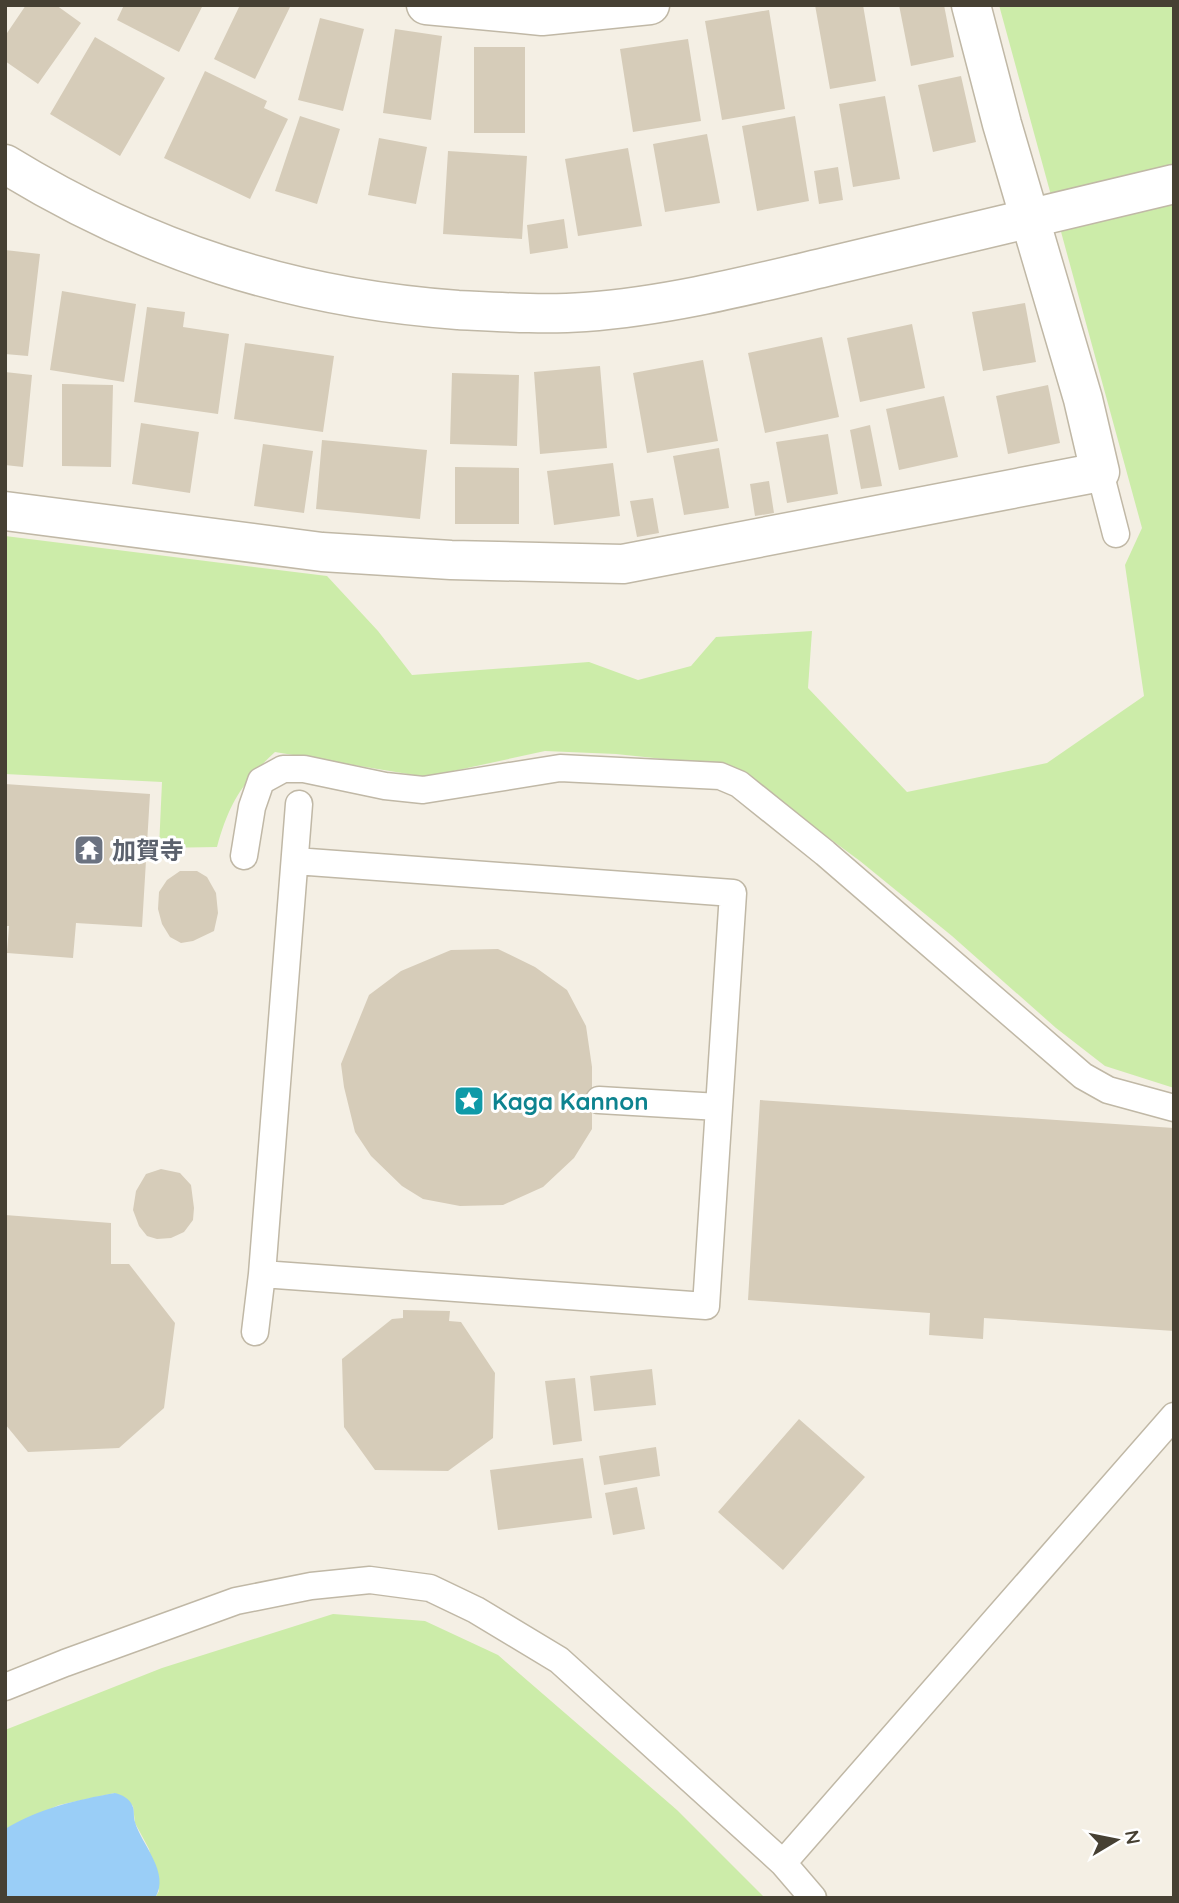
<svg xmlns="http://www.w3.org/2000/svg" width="1179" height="1903" font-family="Quicksand,'Noto Sans JP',sans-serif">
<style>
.green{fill:#cceca9}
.water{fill:#9acef7}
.building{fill:#d6ccb9}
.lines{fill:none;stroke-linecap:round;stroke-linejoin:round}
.service-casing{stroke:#c0b8a6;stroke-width:29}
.minor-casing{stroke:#c0b8a6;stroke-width:41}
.tertiary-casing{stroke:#c0b8a6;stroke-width:41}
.service{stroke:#fff;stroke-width:26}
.minor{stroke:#fff;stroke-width:38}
.tertiary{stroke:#fff;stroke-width:38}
.labels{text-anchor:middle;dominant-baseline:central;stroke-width:6;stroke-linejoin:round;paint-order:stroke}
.worship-label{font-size:24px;font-weight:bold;fill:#5b616d;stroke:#fff;text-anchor:start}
.culture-label{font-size:24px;font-weight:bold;fill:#0d838f;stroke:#fff;text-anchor:start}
</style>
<rect width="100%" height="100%" fill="#f4efe4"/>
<path class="green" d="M 999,5 L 1174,5 L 1174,1088 L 1105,1066 L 1056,1028 L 952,936 L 860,861 L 780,802 L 751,776 L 730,766 L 616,754 L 545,751 L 426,777 L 275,752 C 242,783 229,803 217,847 L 159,848 L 162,782 L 5,774 L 5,536 L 327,576 L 378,631 L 412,675 L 589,662 L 638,680 L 691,666 L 716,637 L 812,631 L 808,688 L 907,792 L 1047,763 L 1144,696 L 1125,565 L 1142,528 Z
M 333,1614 L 425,1621 L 498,1655 L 677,1810 L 765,1898 L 155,1898 L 159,1891 L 149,1849 L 135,1823 L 133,1806 L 115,1793 L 59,1805 L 5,1829 L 5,1730 L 162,1668 Z"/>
<path class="water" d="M 115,1793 C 122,1795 129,1798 132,1805 C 135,1810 133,1817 135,1822 C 141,1844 171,1873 155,1898 L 5,1898 L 5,1829 C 40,1808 76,1800 115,1793 Z"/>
<path class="building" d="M 26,5 L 56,5 L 81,23 L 38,84 L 5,61 L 5,36 Z
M 124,5 L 203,5 L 179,52 L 117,20 Z
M 240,5 L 290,7 L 255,79 L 214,59 Z
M 815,5 L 863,5 L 876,81 L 830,89 Z
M 899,5 L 944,5 L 954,57 L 911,66 Z
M 769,10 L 785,109 L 722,120 L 705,21 Z
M 320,18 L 364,29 L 343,111 L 298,100 Z
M 395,29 L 442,36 L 431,120 L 383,113 Z
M 95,37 L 165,78 L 120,156 L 50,114 Z
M 688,39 L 701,121 L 633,132 L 620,49 Z
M 474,47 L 525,47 L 525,133 L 474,133 Z
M 205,71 L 267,101 L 264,108 L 288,119 L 250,199 L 164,158 Z
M 961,76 L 976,142 L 933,152 L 918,85 Z
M 885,96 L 900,179 L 853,187 L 839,104 Z
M 300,116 L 340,129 L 317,204 L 275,191 Z
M 795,116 L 809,201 L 757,211 L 742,126 Z
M 707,134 L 720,203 L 665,212 L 653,144 Z
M 379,138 L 427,147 L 416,204 L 368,195 Z
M 628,148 L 642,226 L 578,236 L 565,159 Z
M 448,151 L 527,156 L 522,239 L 443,234 Z
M 838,167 L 843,200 L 819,204 L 814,171 Z
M 564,219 L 568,248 L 530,254 L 527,225 Z
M 5,250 L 40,254 L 28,356 L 5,354 Z
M 62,291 L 136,304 L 124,382 L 50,370 Z
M 1025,303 L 1036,362 L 983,371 L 972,312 Z
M 147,307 L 185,312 L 183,327 L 229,334 L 218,414 L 134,402 Z
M 912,324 L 925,388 L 860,402 L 847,338 Z
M 822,337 L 839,417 L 765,433 L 748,353 Z
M 245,343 L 334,356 L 323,432 L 234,419 Z
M 703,360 L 718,441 L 647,453 L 633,373 Z
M 600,366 L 607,448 L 540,454 L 534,372 Z
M 5,372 L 32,375 L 23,467 L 5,465 Z
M 452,373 L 519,375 L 517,446 L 450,444 Z
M 62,384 L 113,385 L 111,467 L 62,466 Z
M 1048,385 L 1060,443 L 1008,454 L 996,396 Z
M 944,396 L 958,457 L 899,470 L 886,409 Z
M 141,423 L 199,432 L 190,493 L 132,484 Z
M 870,425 L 882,486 L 861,489 L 850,430 Z
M 828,434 L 838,494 L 787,503 L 776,442 Z
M 322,440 L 427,450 L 420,519 L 316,509 Z
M 263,444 L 313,451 L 304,513 L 254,506 Z
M 719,448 L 729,508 L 684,515 L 673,456 Z
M 613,463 L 620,516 L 554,525 L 547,471 Z
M 455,467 L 519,468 L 519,524 L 455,524 Z
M 769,481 L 774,513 L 755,516 L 750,484 Z
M 653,498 L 659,533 L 637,537 L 630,501 Z
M 5,784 L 150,794 L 142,927 L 76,923 L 73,958 L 7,953 L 9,926 L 5,926 Z
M 180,871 L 197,871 L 207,877 L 216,893 L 218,913 L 214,931 L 193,941 L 181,943 L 170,937 L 162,924 L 158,909 L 159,892 L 167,880 Z
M 498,949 L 535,967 L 567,990 L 586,1026 L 592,1067 L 592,1129 L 574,1158 L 543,1187 L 503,1205 L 460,1206 L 423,1199 L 402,1186 L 371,1156 L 355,1132 L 344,1087 L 341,1064 L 369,995 L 401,971 L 451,950 Z
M 760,1100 L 1174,1128 L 1174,1331 L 984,1318 L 983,1339 L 929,1335 L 930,1313 L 748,1300 Z
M 161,1169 L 180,1173 L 191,1185 L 194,1208 L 193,1220 L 184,1232 L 171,1238 L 157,1239 L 147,1236 L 139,1226 L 133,1210 L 136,1191 L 146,1174 Z
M 5,1215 L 111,1223 L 111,1264 L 129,1264 L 175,1323 L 164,1408 L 119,1448 L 28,1452 L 5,1424 Z
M 403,1310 L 450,1311 L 449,1321 L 461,1322 L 495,1373 L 493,1438 L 448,1471 L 375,1470 L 344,1427 L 342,1359 L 392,1319 L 403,1318 Z
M 652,1369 L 656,1405 L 594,1411 L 590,1376 Z
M 575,1378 L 582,1441 L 553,1445 L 545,1381 Z
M 799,1419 L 865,1477 L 783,1570 L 718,1512 Z
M 656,1447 L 660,1476 L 604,1485 L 599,1456 Z
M 583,1458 L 592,1518 L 498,1530 L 490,1470 Z
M 637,1487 L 645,1529 L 613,1535 L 605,1493 Z"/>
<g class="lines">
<g class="service-casing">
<path id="service" d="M 1100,472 L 1116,534
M 244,856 L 252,807 L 261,781 L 283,769 L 304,769 L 385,786 L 423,790 L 560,768 L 720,776 L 739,784 L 825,853 L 1083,1076 L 1108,1090 L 1174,1108
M 599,1100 L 719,1107
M 262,1274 L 706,1306 L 733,893 L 295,861
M 255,1332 L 262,1274 L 299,804
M 5,1687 L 65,1663 L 236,1601 L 311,1586 L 370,1580 L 430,1588 L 476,1610 L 559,1660 L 783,1863 L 813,1898
M 783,1863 L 1174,1416"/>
</g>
<g class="minor-casing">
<path id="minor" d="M 426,5 L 542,16 L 650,5
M 5,511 L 322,552 L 451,560 L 623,564 L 1100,472 L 1083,399 L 1002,124 L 971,5"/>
</g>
<g class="tertiary-casing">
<path id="tertiary" d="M 5,164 C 147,251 291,298 458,310 C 499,312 544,315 585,312 C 668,306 750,285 830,266 C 945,239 1059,211 1174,184"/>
</g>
<use href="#service" class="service"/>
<use href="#minor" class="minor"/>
<use href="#tertiary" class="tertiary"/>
</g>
<defs>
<g id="temple-square" transform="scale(1.575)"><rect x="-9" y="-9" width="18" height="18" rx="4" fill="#6b7280" stroke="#fff"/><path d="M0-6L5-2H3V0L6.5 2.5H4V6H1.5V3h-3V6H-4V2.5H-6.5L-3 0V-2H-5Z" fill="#fff"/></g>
<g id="sight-square" transform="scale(1.575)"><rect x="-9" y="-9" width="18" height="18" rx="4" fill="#0f9aa8" stroke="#fff"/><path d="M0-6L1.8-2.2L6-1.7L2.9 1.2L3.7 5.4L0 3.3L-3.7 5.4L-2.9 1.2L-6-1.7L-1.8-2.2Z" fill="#fff"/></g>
</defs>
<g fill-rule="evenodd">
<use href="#temple-square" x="89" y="850"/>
<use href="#sight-square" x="469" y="1101"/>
</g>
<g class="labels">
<g class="worship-label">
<text x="112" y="850">加賀寺</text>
</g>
<g class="culture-label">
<text x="492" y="1101">Kaga Kannon</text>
</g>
</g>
<rect width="1179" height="1903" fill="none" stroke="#464033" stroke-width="14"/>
<g transform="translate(1116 1840) rotate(80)" stroke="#ffffff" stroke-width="5" paint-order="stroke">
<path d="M0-5L12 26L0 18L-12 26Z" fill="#464033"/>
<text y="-10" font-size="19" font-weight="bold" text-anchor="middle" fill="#464033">N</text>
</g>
</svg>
